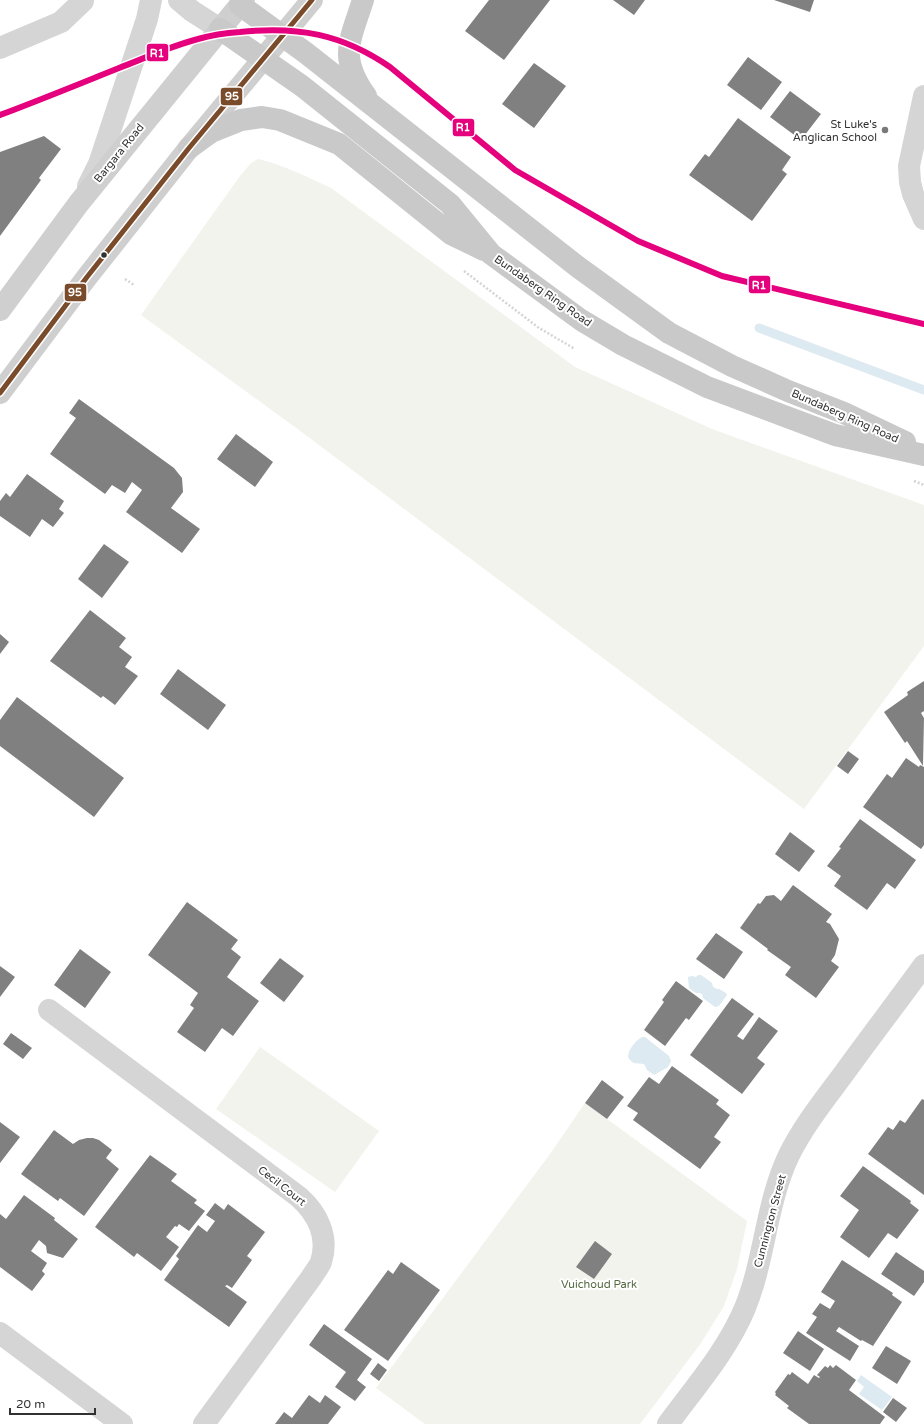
<svg xmlns="http://www.w3.org/2000/svg" width="924" height="1424" font-family="'Varela Round',sans-serif">
<style>
.green{fill:#f1f3ec}
.water{fill:#ddeaf1}
.lines{fill:none;stroke-linecap:round;stroke-linejoin:round}
.stream{stroke:#ddeaf1;stroke-width:9}
.building{fill:#808080}
.path{stroke:#d4d4d4;stroke-width:2.5;stroke-dasharray:2 2;stroke-linecap:butt}
.minor{stroke:#d5d5d5;stroke-width:22}
.tertiary{stroke:#d5d5d5;stroke-width:22}
.secondary{stroke:#cfcfcf;stroke-width:22}
.primary{stroke:#c9c9c9;stroke-width:22}
.bus-1-casing{stroke:#fff;stroke-width:8}
.bus-1{stroke:#7a4b2a;stroke-width:5}
.rail-1-casing{stroke:#fff;stroke-width:9}
.rail-1{stroke:#e5007d;stroke-width:6}
.poi-dot{fill:#797979;stroke:#fff;stroke-width:1.5}
.bus-dot{fill:#313131;stroke:#fff;stroke-width:1.5}
.labels{text-anchor:middle;dominant-baseline:central;stroke-width:4;stroke-linejoin:round;paint-order:stroke}
.poi-label{font-size:11px;fill:#313131;stroke:#fff;text-anchor:end}
.street-label{font-size:11px;fill:#313131;stroke:#fff}
.park-label{font-size:11px;fill:#566a41;stroke:#fff}
.line-badge{stroke:#fff;stroke-width:1.5}
.badge-label{font-size:11px;text-anchor:middle;font-weight:bold;fill:#fff}
</style>
<rect width="100%" height="100%" fill="#fff"/>
<path class="green" d="M 258,159 C 284,165 307,177 331,188 L 575,367 L 712,429 L 924,505 L 924,646 L 804,809 L 299,430 L 141,315 L 240,176 L 251,163 Z
M 260,1047 L 379,1131 L 335,1192 L 216,1109 Z
M 585,1103 L 747,1221 L 737,1269 L 724,1306 L 701,1343 L 640,1424 L 425,1424 L 376,1388 L 550,1154 Z"/>
<path class="water" d="M 698,975 L 701,975 L 712,983 L 713,987 L 717,989 L 719,989 L 726,993 L 727,995 L 719,1006 L 715,1007 L 703,998 L 702,994 L 699,993 L 696,993 L 689,988 L 688,977 L 692,976 L 696,977 Z
M 642,1037 L 645,1037 L 669,1056 L 671,1061 L 668,1067 L 654,1075 L 647,1070 L 644,1064 C 637,1063 632,1065 628,1057 C 628,1050 635,1041 642,1037 Z
M 861,1375 L 892,1397 L 882,1410 L 859,1394 L 864,1387 L 857,1381 Z"/>
<g class="lines">
<path class="stream" d="M 759,328 L 924,390"/>
</g>
<path class="building" d="M 489,0 L 550,0 L 504,60 L 465,31 Z
M 613,0 L 645,0 L 634,15 Z
M 774,0 L 814,0 L 810,12 Z
M 748,57 L 782,82 L 761,110 L 727,85 Z
M 534,63 L 566,86 L 534,128 L 502,104 Z
M 790,91 L 821,114 L 801,140 L 770,117 Z
M 738,118 L 791,157 L 782,170 L 787,174 L 752,221 L 689,175 L 705,154 L 709,157 Z
M 44,136 L 61,149 L 39,178 L 41,180 L 0,236 L 0,152 Z
M 79,399 L 174,468 L 182,478 L 183,492 L 171,508 L 200,529 L 182,553 L 126,512 L 142,490 L 132,482 L 125,493 L 112,485 L 105,494 L 50,454 L 76,418 L 69,413 Z
M 236,434 L 273,462 L 255,487 L 217,459 Z
M 27,474 L 64,501 L 59,509 L 64,513 L 53,527 L 42,519 L 30,537 L 0,516 L 0,501 L 6,493 L 10,497 Z
M 104,544 L 129,562 L 102,598 L 78,579 Z
M 90,610 L 126,638 L 119,647 L 132,657 L 125,667 L 138,676 L 115,705 L 103,696 L 101,698 L 50,661 Z
M 0,634 L 9,642 L 0,654 Z
M 178,669 L 226,705 L 208,730 L 160,694 Z
M 924,681 L 924,711 L 921,713 L 924,718 L 923,766 L 907,741 L 905,743 L 884,712 L 908,695 L 907,692 Z
M 17,697 L 124,778 L 94,817 L 0,746 L 0,720 Z
M 848,751 L 859,759 L 848,774 L 837,766 Z
M 906,758 L 919,767 L 920,765 L 924,767 L 924,845 L 921,849 L 863,807 L 887,774 L 892,778 Z
M 860,819 L 916,860 L 895,889 L 887,883 L 867,910 L 834,886 L 841,876 L 827,866 L 841,848 L 839,847 Z
M 790,832 L 815,851 L 799,872 L 775,854 Z
M 793,885 L 832,914 L 826,922 L 830,924 L 839,939 L 835,955 L 831,961 L 839,967 L 816,998 L 785,975 L 791,967 L 767,950 L 768,949 L 740,928 L 758,903 L 760,904 L 766,896 L 774,895 L 781,901 Z
M 187,902 L 238,940 L 231,949 L 241,957 L 227,977 L 259,1001 L 233,1036 L 222,1028 L 205,1052 L 177,1032 L 194,1008 L 190,1005 L 198,993 L 148,955 Z
M 716,933 L 743,952 L 724,979 L 696,959 Z
M 80,949 L 111,972 L 85,1008 L 54,985 Z
M 280,958 L 304,976 L 284,1002 L 260,983 Z
M 0,966 L 15,977 L 0,997 Z
M 676,981 L 703,1001 L 689,1020 L 686,1018 L 665,1046 L 644,1030 L 664,1002 L 662,1000 Z
M 732,998 L 754,1014 L 737,1036 L 743,1040 L 759,1017 L 778,1031 L 757,1058 L 765,1064 L 742,1094 L 690,1055 Z
M 11,1033 L 32,1048 L 23,1059 L 3,1044 Z
M 672,1066 L 719,1100 L 716,1104 L 730,1115 L 714,1137 L 721,1142 L 700,1169 L 633,1120 L 638,1113 L 627,1106 L 649,1077 L 659,1084 Z
M 602,1080 L 624,1097 L 607,1119 L 585,1103 Z
M 922,1099 L 924,1100 L 924,1195 L 868,1154 L 888,1127 L 893,1130 L 900,1120 L 905,1123 Z
M 0,1122 L 20,1137 L 0,1163 Z
M 54,1130 L 73,1144 L 79,1140 L 87,1138 L 93,1138 L 99,1140 L 112,1150 L 106,1158 L 119,1169 L 84,1216 L 60,1198 L 58,1201 L 21,1174 Z
M 150,1155 L 177,1174 L 171,1181 L 197,1200 L 194,1203 L 205,1211 L 189,1231 L 179,1224 L 177,1227 L 175,1226 L 166,1237 L 179,1247 L 161,1271 L 137,1253 L 134,1257 L 95,1227 Z
M 863,1166 L 911,1201 L 910,1203 L 919,1210 L 897,1239 L 888,1233 L 869,1258 L 840,1237 L 859,1210 L 840,1196 Z
M 24,1195 L 55,1218 L 54,1220 L 78,1239 L 63,1258 L 47,1253 L 46,1246 L 39,1240 L 31,1251 L 47,1263 L 42,1271 L 45,1274 L 32,1291 L 0,1267 L 0,1214 L 6,1219 Z
M 215,1203 L 224,1210 L 228,1204 L 265,1232 L 247,1256 L 252,1260 L 232,1288 L 227,1285 L 225,1286 L 247,1302 L 229,1327 L 164,1280 L 179,1259 L 176,1256 L 198,1225 L 207,1232 L 215,1221 L 206,1215 Z
M 595,1241 L 612,1254 L 594,1279 L 576,1267 Z
M 896,1252 L 924,1271 L 924,1282 L 914,1296 L 881,1274 Z
M 842,1260 L 893,1293 L 892,1295 L 902,1302 L 873,1346 L 862,1340 L 861,1341 L 839,1327 L 836,1331 L 859,1346 L 850,1361 L 806,1333 L 817,1317 L 812,1314 L 820,1303 L 830,1309 L 835,1301 L 821,1292 Z
M 401,1262 L 440,1290 L 388,1361 L 344,1330 L 388,1270 L 393,1274 Z
M 324,1324 L 372,1359 L 357,1380 L 366,1387 L 355,1401 L 335,1387 L 346,1372 L 309,1345 Z
M 798,1331 L 824,1349 L 810,1371 L 783,1353 Z
M 886,1346 L 911,1361 L 897,1384 L 872,1368 Z
M 378,1363 L 387,1370 L 379,1381 L 370,1374 Z
M 830,1365 L 833,1368 L 836,1365 L 856,1380 L 849,1390 L 885,1417 L 880,1424 L 809,1424 L 787,1408 L 789,1406 L 775,1395 L 776,1394 L 775,1392 L 788,1374 L 790,1375 L 792,1372 L 808,1384 L 814,1375 L 819,1378 L 820,1377 L 817,1375 L 825,1366 L 828,1368 Z
M 309,1395 L 320,1403 L 325,1395 L 341,1407 L 328,1424 L 275,1424 L 284,1412 L 292,1418 Z
M 893,1398 L 907,1408 L 896,1422 L 883,1412 Z"/>
<g class="lines">
<path class="path" d="M 464,271 L 539,328 L 575,349
M 125,279 L 134,285
M 914,481 L 924,485"/>
<path class="minor" d="M 0,48 L 61,22 L 83,1
M 924,96 L 909,166 L 910,182 L 913,194 L 924,219
M 49,1010 L 299,1197 C 318,1214 329,1237 321,1262 C 319,1267 314,1273 311,1278 L 204,1424
M 0,1333 L 122,1424
M 668,1424 C 695,1387 727,1351 745,1308 C 765,1259 766,1203 789,1155 C 804,1125 825,1099 845,1072 C 871,1036 898,1001 924,965"/>
<path class="tertiary" d="M 179,0 L 192,11 L 220,29
M 88,186 L 99,164 L 147,19 L 151,0"/>
<path class="secondary" d="M 0,310 L 79,203 L 244,0
M 0,393 L 87,277 L 189,148 L 312,0"/>
<path class="primary" d="M 363,0 C 350,41 338,57 366,96
M 240,5 L 306,53 L 578,267 L 669,333 L 732,366 L 788,391 L 844,413 L 905,442
M 220,29 L 302,86 L 450,204 L 491,254 L 581,320 L 623,345 L 707,387 L 835,435 L 924,455
M 189,148 L 211,132 L 241,120 L 262,117 L 280,120 L 339,144 L 451,234 L 484,250"/>
<g class="bus-1-casing">
<path id="bus-1" d="M 0,393 L 87,277 L 189,148 L 312,0"/>
</g>
<use href="#bus-1" class="bus-1"/>
<g class="rail-1-casing">
<path id="rail-1" d="M 0,115 C 40,100 79,84 119,68 C 145,58 171,46 198,39 C 212,35 226,33 240,32 C 298,26 342,34 390,67 L 515,170 L 638,241 L 722,276 L 924,324"/>
</g>
<use href="#rail-1" class="rail-1"/>
</g>
<circle class="poi-dot" cx="885" cy="130" r="4"/>
<circle class="bus-dot" cx="104" cy="255" r="3.5"/>
<g class="labels">
<g class="poi-label">
<text x="877" y="124">St Luke's<tspan x="877" dy="13">Anglican School</tspan></text>
</g>
<g class="street-label">
<text transform="translate(119 153) rotate(-51)">Bargara Road</text>
<text transform="translate(543 291) rotate(35)">Bundaberg Ring Road</text>
<text transform="translate(845 416) rotate(24)">Bundaberg Ring Road</text>
<text transform="translate(282 1186) rotate(38)">Cecil Court</text>
<text transform="translate(770 1221) rotate(-75)">Cunnington Street</text>
</g>
<g class="park-label">
<text x="599" y="1284">Vuichoud Park</text>
</g>
</g>
<g class="line-badge">
<rect x="146" y="43" width="23" height="19" rx="4" fill="#e5007d"/>
<rect x="220" y="87" width="23" height="19" rx="4" fill="#7a4b2a"/>
<rect x="452" y="118" width="23" height="19" rx="4" fill="#e5007d"/>
<rect x="748" y="275" width="23" height="19" rx="4" fill="#e5007d"/>
<rect x="64" y="283" width="23" height="19" rx="4" fill="#7a4b2a"/>
</g>
<g class="badge-label">
<text x="157" y="57">R1</text>
<text x="232" y="100">95</text>
<text x="463" y="131">R1</text>
<text x="759" y="289">R1</text>
<text x="75" y="296">95</text>
</g>
<path d="M10 1408v6h85v-6" fill="none" stroke="#313131" stroke-width="2"/>
<text x="16" y="1408" font-size="12" fill="#313131" stroke="#ffffff" stroke-width="3" paint-order="stroke">20 m</text>
</svg>
